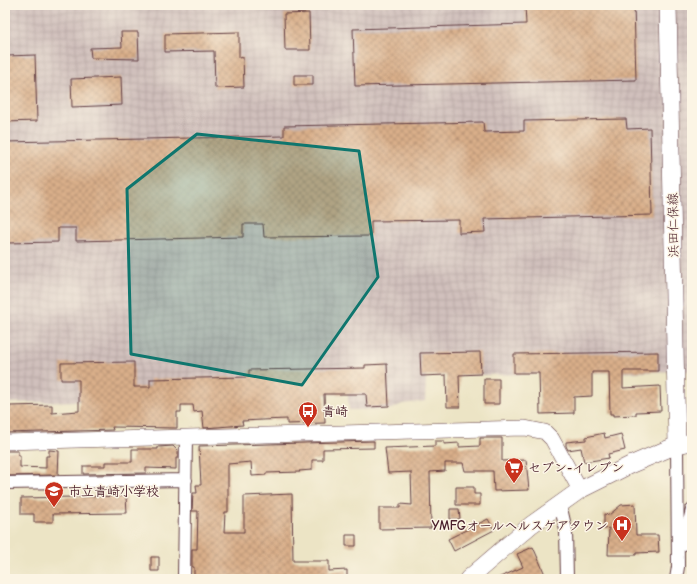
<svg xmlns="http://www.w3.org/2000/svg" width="697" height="584" font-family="'Comic Neue','Klee One',sans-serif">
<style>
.industrial{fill:url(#industrial-grid)}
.building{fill:url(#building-cross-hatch)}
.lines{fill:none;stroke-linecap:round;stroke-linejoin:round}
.minor-casing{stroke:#623d42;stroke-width:14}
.tertiary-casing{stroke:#623d42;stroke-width:16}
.secondary-casing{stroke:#623d42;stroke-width:18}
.minor{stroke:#fff;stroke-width:12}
.tertiary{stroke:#fff;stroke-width:15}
.secondary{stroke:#fff;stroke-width:17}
.marked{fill:#0f766e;fill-opacity:0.2;stroke:#0f766e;stroke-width:3;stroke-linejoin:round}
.labels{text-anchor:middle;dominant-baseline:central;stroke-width:3;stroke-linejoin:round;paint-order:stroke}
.street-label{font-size:13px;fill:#4a1f2b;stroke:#fcf5e5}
.poi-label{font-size:13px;font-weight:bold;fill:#4a1f2b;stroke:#fcf5e5;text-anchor:start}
</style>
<defs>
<pattern id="industrial-grid" width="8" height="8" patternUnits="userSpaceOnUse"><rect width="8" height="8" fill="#d0c0bc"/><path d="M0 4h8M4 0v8" fill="none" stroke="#b4a5a2"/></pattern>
<pattern id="building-cross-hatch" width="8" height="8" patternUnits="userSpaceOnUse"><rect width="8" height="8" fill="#d9af8a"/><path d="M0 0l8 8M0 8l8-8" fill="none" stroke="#b28e71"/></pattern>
</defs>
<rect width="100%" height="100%" fill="#fcf5e5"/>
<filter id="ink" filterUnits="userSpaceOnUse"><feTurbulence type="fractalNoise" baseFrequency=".025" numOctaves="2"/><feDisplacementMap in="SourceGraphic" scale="8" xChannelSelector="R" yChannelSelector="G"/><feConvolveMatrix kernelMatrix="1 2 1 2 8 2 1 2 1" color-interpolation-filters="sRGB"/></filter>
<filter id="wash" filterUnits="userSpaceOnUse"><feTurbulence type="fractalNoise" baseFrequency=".012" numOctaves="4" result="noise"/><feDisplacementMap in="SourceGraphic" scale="16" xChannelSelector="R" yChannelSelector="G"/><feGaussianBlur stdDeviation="0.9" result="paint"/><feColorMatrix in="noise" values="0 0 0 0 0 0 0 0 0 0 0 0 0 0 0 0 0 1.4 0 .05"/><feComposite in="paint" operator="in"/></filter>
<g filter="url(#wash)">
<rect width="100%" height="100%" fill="#ece4c5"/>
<path class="industrial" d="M 5,5 L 692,5 L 692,371 L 426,376 L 425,401 L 402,404 L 392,409 L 349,410 L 348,394 L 5,403 Z"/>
<g id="blocks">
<path class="building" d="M 525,5 L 634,5 L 636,80 L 355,86 L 353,29 L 526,24 Z
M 309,13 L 310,50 L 285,50 L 284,14 Z
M 121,32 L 138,32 L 139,59 L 91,58 L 90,48 L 122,47 Z
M 239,32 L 239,58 L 243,57 L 244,87 L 215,88 L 214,51 L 165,52 L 165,34 Z
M 35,55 L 37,121 L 5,122 L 7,56 Z
M 294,75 L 313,75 L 313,85 L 294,85 Z
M 121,77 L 122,105 L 72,107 L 71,79 Z
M 626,119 L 627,129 L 650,128 L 652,215 L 484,219 L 485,232 L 459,233 L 459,220 L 371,221 L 371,236 L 264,237 L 263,224 L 243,224 L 243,237 L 76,241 L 76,228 L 58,228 L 58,242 L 7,243 L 7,229 L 5,229 L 5,142 L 284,136 L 284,126 L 483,122 L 484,132 L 524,131 L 524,121 Z
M 480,352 L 481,374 L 459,375 L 460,407 L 447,407 L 446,375 L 421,376 L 420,353 Z
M 658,352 L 658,371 L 623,371 L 623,388 L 660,386 L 661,411 L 636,412 L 636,415 L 613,416 L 613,414 L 610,414 L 609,372 L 592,372 L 592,396 L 574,397 L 574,413 L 540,414 L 539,373 L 514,373 L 514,354 Z
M 134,362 L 134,387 L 150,387 L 150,379 L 249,377 L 249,370 L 365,368 L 365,365 L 387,364 L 389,406 L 367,407 L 366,394 L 324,394 L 325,423 L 287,424 L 287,419 L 262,420 L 242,421 L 243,425 L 204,428 L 202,411 L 194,412 L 193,405 L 181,405 L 181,412 L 177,412 L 177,428 L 112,427 L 113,430 L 5,433 L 5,409 L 10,409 L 10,406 L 52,405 L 52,413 L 79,411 L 79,380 L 61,380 L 61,363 Z
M 484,379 L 499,379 L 499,404 L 484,404 Z
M 604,433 L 605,438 L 621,434 L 625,450 L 608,454 L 609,458 L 584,462 L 581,448 L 568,450 L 566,446 L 566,442 L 586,440 L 586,437 Z
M 480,438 L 502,438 L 502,461 L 526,460 L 529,490 L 494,491 L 493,471 L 465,471 L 463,463 L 445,463 L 445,471 L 430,472 L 431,528 L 379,529 L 379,508 L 400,508 L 400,504 L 412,505 L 411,472 L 388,473 L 385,448 L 435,446 L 435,441 L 444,441 L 444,444 L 459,443 L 459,447 L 480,446 Z
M 374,441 L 374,448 L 323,449 L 323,460 L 312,460 L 312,470 L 299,471 L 300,472 L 266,473 L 266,475 L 252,476 L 251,462 L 228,464 L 228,512 L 225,512 L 224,532 L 244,532 L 244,496 L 292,494 L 293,561 L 329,561 L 329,571 L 347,570 L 347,579 L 194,579 L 194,567 L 192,567 L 192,549 L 197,549 L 198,511 L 192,511 L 193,493 L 197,493 L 196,485 L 201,485 L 199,446 Z
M 173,446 L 178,451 L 178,458 L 176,458 L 176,469 L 146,468 L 146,473 L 83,474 L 83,466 L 105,466 L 105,462 L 132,462 L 132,449 L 158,449 L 158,447 Z
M 49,450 L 59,451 L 58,475 L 5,476 L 5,451 L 18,451 L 18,455 L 20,455 L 20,467 L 46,468 L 46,456 L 49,456 Z
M 456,487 L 474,487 L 474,494 L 480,494 L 480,505 L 456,505 Z
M 126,496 L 127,513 L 53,514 L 53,522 L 34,522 L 34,514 L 21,514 L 21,498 Z
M 635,504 L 636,535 L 658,535 L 659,552 L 636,553 L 636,555 L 608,555 L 609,528 L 604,529 L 604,514 L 609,515 L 621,505 Z
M 450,509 L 459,509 L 460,519 L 450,519 Z
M 488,519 L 494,530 L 454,551 L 448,539 Z
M 346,535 L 356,535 L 356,546 L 346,546 Z
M 533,547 L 547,579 L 496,579 L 523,567 L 517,554 Z
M 151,557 L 159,557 L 159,571 L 151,571 Z"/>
</g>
</g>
<g filter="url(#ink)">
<use href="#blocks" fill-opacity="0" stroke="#623d42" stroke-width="1"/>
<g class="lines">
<g class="minor-casing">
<path id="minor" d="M 5,483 L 186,480
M 560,504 L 566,530 L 567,579
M 678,546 L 682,545 L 684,542 L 692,510
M 184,579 L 186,437
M 676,579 L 678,567 L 677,445"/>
</g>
<g class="tertiary-casing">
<path id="tertiary" d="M 5,442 L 525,428 L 545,432 L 552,439 L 580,490"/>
</g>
<g class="secondary-casing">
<path id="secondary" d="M 668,5 L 677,445
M 468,579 L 531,525 L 580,490 L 630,465 L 677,445 L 692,442"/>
</g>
<use href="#minor" class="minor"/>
<use href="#tertiary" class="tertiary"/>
<use href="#secondary" class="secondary"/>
</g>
</g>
<path class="marked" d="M 197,134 L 359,151 L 378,277 L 302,385 L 131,354 L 127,189 Z"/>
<defs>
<g id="bus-pin" transform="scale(1)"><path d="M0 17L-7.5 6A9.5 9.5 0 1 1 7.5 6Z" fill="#c8321e" stroke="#fcf5e5"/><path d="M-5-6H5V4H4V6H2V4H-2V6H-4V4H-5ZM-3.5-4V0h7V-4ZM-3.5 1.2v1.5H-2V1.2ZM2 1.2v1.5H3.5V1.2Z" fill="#fff"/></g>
<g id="supermarket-pin" transform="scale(1)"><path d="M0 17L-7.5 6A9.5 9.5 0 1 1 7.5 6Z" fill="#c8321e" stroke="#fcf5e5"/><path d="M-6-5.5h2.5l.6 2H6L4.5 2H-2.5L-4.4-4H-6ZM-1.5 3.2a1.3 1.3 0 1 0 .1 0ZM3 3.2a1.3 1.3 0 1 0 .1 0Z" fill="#fff"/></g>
<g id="school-pin" transform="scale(1)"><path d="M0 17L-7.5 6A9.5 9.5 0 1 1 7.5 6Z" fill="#c8321e" stroke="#fcf5e5"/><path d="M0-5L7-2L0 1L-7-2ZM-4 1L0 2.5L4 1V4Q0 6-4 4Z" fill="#fff"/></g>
<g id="hospital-pin" transform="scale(1)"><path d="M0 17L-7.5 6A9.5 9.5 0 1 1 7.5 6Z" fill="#c8321e" stroke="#fcf5e5"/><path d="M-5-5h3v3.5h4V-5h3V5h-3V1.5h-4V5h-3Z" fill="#fff"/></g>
</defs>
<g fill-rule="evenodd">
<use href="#bus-pin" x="308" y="411"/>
<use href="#supermarket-pin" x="514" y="467"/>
<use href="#school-pin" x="54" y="491"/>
<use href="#hospital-pin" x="622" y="525"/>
</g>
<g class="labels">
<g class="street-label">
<text transform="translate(673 225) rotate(-91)">浜田仁保線</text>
</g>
<g class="poi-label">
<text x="322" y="411">青崎</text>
<text x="528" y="467">セブン-イレブン</text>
<text x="68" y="491">市立青崎小学校</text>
<text x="608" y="525" text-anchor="end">YMFGオールヘルスケアタウン</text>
</g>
</g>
<rect width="697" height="584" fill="none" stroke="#fcf5e5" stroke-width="20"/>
</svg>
